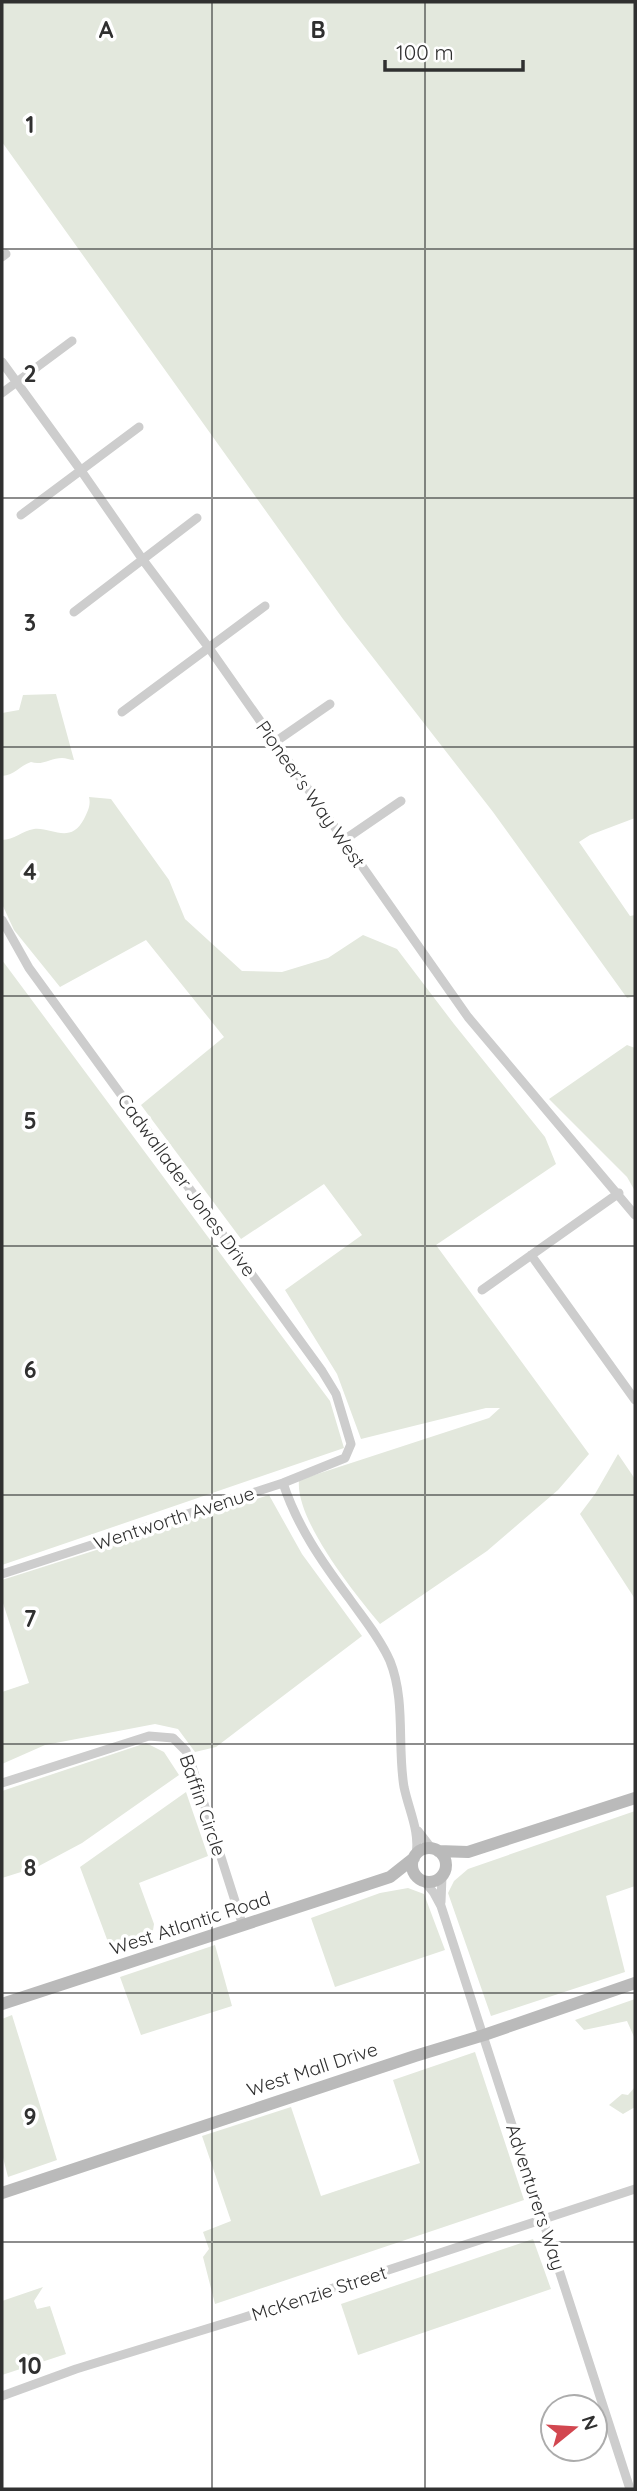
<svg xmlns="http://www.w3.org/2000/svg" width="637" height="2491" font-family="Quicksand,sans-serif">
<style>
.green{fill:#e3e8dd}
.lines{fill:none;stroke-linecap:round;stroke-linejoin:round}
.street{stroke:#cdcdcd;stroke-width:9}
.secondary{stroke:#bababa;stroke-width:12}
.grid{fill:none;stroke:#303030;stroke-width:2;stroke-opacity:0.55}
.labels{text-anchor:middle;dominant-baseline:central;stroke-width:7;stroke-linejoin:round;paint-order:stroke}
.street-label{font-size:19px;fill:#303030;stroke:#fff}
.grid-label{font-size:23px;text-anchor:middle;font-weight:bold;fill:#303030;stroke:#fff;stroke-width:7;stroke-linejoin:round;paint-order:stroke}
</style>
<rect width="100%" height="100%" fill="#fff"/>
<path class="green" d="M 2,2 L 635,2 L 635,818 L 590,835 L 579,842 L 630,916 L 635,915 L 635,996 L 627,998 L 493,812 L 343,619 L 2,142 Z
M 56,694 L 74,760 C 70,760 66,758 62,758 C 51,758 42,766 31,762 C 19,766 15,775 2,776 L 2,713 L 19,710 L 23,695 Z
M 89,797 L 111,799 L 169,880 L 185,919 L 242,971 L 282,972 L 328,958 L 363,935 L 397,949 L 454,1024 L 545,1137 L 556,1164 L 436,1245 L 589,1454 L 558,1490 L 487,1551 L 380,1624 C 355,1594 295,1520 299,1480 L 489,1418 L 500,1408 L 486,1408 L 361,1439 L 337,1374 L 285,1290 L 362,1235 L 324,1184 L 241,1239 L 141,1105 L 224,1037 L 146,940 L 60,987 L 14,930 L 2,904 L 2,840 C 14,840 22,831 34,829 C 52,827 70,845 84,819 C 88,811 91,805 89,797 Z
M 2,960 L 330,1401 L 344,1448 L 2,1565 Z
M 627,1045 L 635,1048 L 635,1191 L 627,1177 L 549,1099 Z
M 618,1454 L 635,1479 L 635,1599 L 580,1514 L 595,1494 Z
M 269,1495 L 302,1554 L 362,1636 L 216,1747 L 195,1752 L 178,1729 L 155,1724 L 45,1745 L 2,1764 L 2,1692 L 29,1683 L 2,1600 L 2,1580 Z
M 146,1743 L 164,1752 L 179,1775 L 82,1843 L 37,1867 L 2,1878 L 2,1791 Z
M 186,1792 L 208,1856 L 139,1883 L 154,1924 L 152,1937 L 111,1950 L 80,1867 Z
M 635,1811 L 635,1886 L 606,1896 L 625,1972 L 491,2016 L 448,1893 L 454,1881 L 468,1869 Z
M 408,1888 L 424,1894 L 445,1950 L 335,1987 L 311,1918 L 380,1893 Z
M 215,1945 L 232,2006 L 141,2035 L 120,1977 Z
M 635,1999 L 635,2039 L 627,2021 L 584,2030 L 575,2020 Z
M 12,2015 L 57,2160 L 8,2177 L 2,2154 L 2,2019 Z
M 475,2052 L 524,2200 L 215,2304 L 203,2257 L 209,2249 L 203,2232 L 231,2221 L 202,2136 L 291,2107 L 321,2196 L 420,2163 L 393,2080 Z
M 635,2087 L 635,2107 L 623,2114 L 609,2105 L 622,2094 L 628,2095 Z
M 533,2239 L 551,2289 L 358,2355 L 341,2304 Z
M 43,2287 L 34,2301 L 37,2309 L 50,2306 L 66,2354 L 2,2375 L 2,2301 Z"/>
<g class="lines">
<path class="street" d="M 2,257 L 6,254
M 2,362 L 82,472 L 143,560 L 209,648 L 468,1017 L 635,1215
M 2,393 L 72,341
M 21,515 L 139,427
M 74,612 L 197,518
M 122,712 L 265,606
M 275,742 L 330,704
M 344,840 L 401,801
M 2,920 L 29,968 L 322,1371 L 336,1394 L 351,1444 L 345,1458 L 283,1483 L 2,1574
M 531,1255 L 635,1400
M 482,1290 L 619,1193
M 283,1483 C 297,1526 322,1562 349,1598 C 363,1618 380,1638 390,1661 C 406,1701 397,1746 404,1787 C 409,1811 420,1831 416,1855
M 2,1783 L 149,1736 L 173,1738 L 186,1751 L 191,1763 L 243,1926
M 418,1831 L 432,1849
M 425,1882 L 434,1893 L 441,1906 L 630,2489
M 441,1902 L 442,1876
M 2,2396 L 76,2369 L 242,2318 L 635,2189"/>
<path class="secondary" d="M412 1865a17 17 0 1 1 34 0a17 17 0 1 1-34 0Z
M 438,1851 L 468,1852 L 635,1798
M 2,2004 L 390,1877 L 414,1858
M 2,2193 L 415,2056 L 484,2035 L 635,1983"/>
</g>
<path class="grid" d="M 212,2 L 212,2489M 425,2 L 425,2489M 2,249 L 635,249M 2,498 L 635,498M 2,747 L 635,747M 2,996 L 635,996M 2,1246 L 635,1246M 2,1495 L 635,1495M 2,1744 L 635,1744M 2,1993 L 635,1993M 2,2242 L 635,2242"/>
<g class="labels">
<g class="street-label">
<text transform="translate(311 794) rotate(55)">Pioneer's Way West</text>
<text transform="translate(187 1185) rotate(54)">Cadwallader Jones Drive</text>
<text transform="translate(174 1518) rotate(-18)">Wentworth Avenue</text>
<text transform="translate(203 1805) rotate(71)">Baffin Circle</text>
<text transform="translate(190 1923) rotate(-18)">West Atlantic Road</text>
<text transform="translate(312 2069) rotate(-18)">West Mall Drive</text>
<text transform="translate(536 2197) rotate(72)">Adventurers Way</text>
<text transform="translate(319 2293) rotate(-18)">McKenzie Street</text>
</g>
</g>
<g class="grid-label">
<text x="106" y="38">A</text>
<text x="318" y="38">B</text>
<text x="30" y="133">1</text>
<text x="30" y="382">2</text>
<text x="30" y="631">3</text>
<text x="30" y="880">4</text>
<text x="30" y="1129">5</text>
<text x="30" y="1378">6</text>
<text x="30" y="1627">7</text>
<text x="30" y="1876">8</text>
<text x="30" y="2125">9</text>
<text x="30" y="2374">10</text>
</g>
<rect width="637" height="2491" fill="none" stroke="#303030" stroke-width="7"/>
<g transform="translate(574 2428) rotate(72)"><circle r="33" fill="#ffffff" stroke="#acacac" stroke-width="2"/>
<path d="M0-5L12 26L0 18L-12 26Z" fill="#d24750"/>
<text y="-10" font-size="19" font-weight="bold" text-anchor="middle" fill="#303030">N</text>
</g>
<path d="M385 60v10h138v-10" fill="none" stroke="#303030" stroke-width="3.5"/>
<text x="396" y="60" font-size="21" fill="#303030" stroke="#ffffff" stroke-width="5" paint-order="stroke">100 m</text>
</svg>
